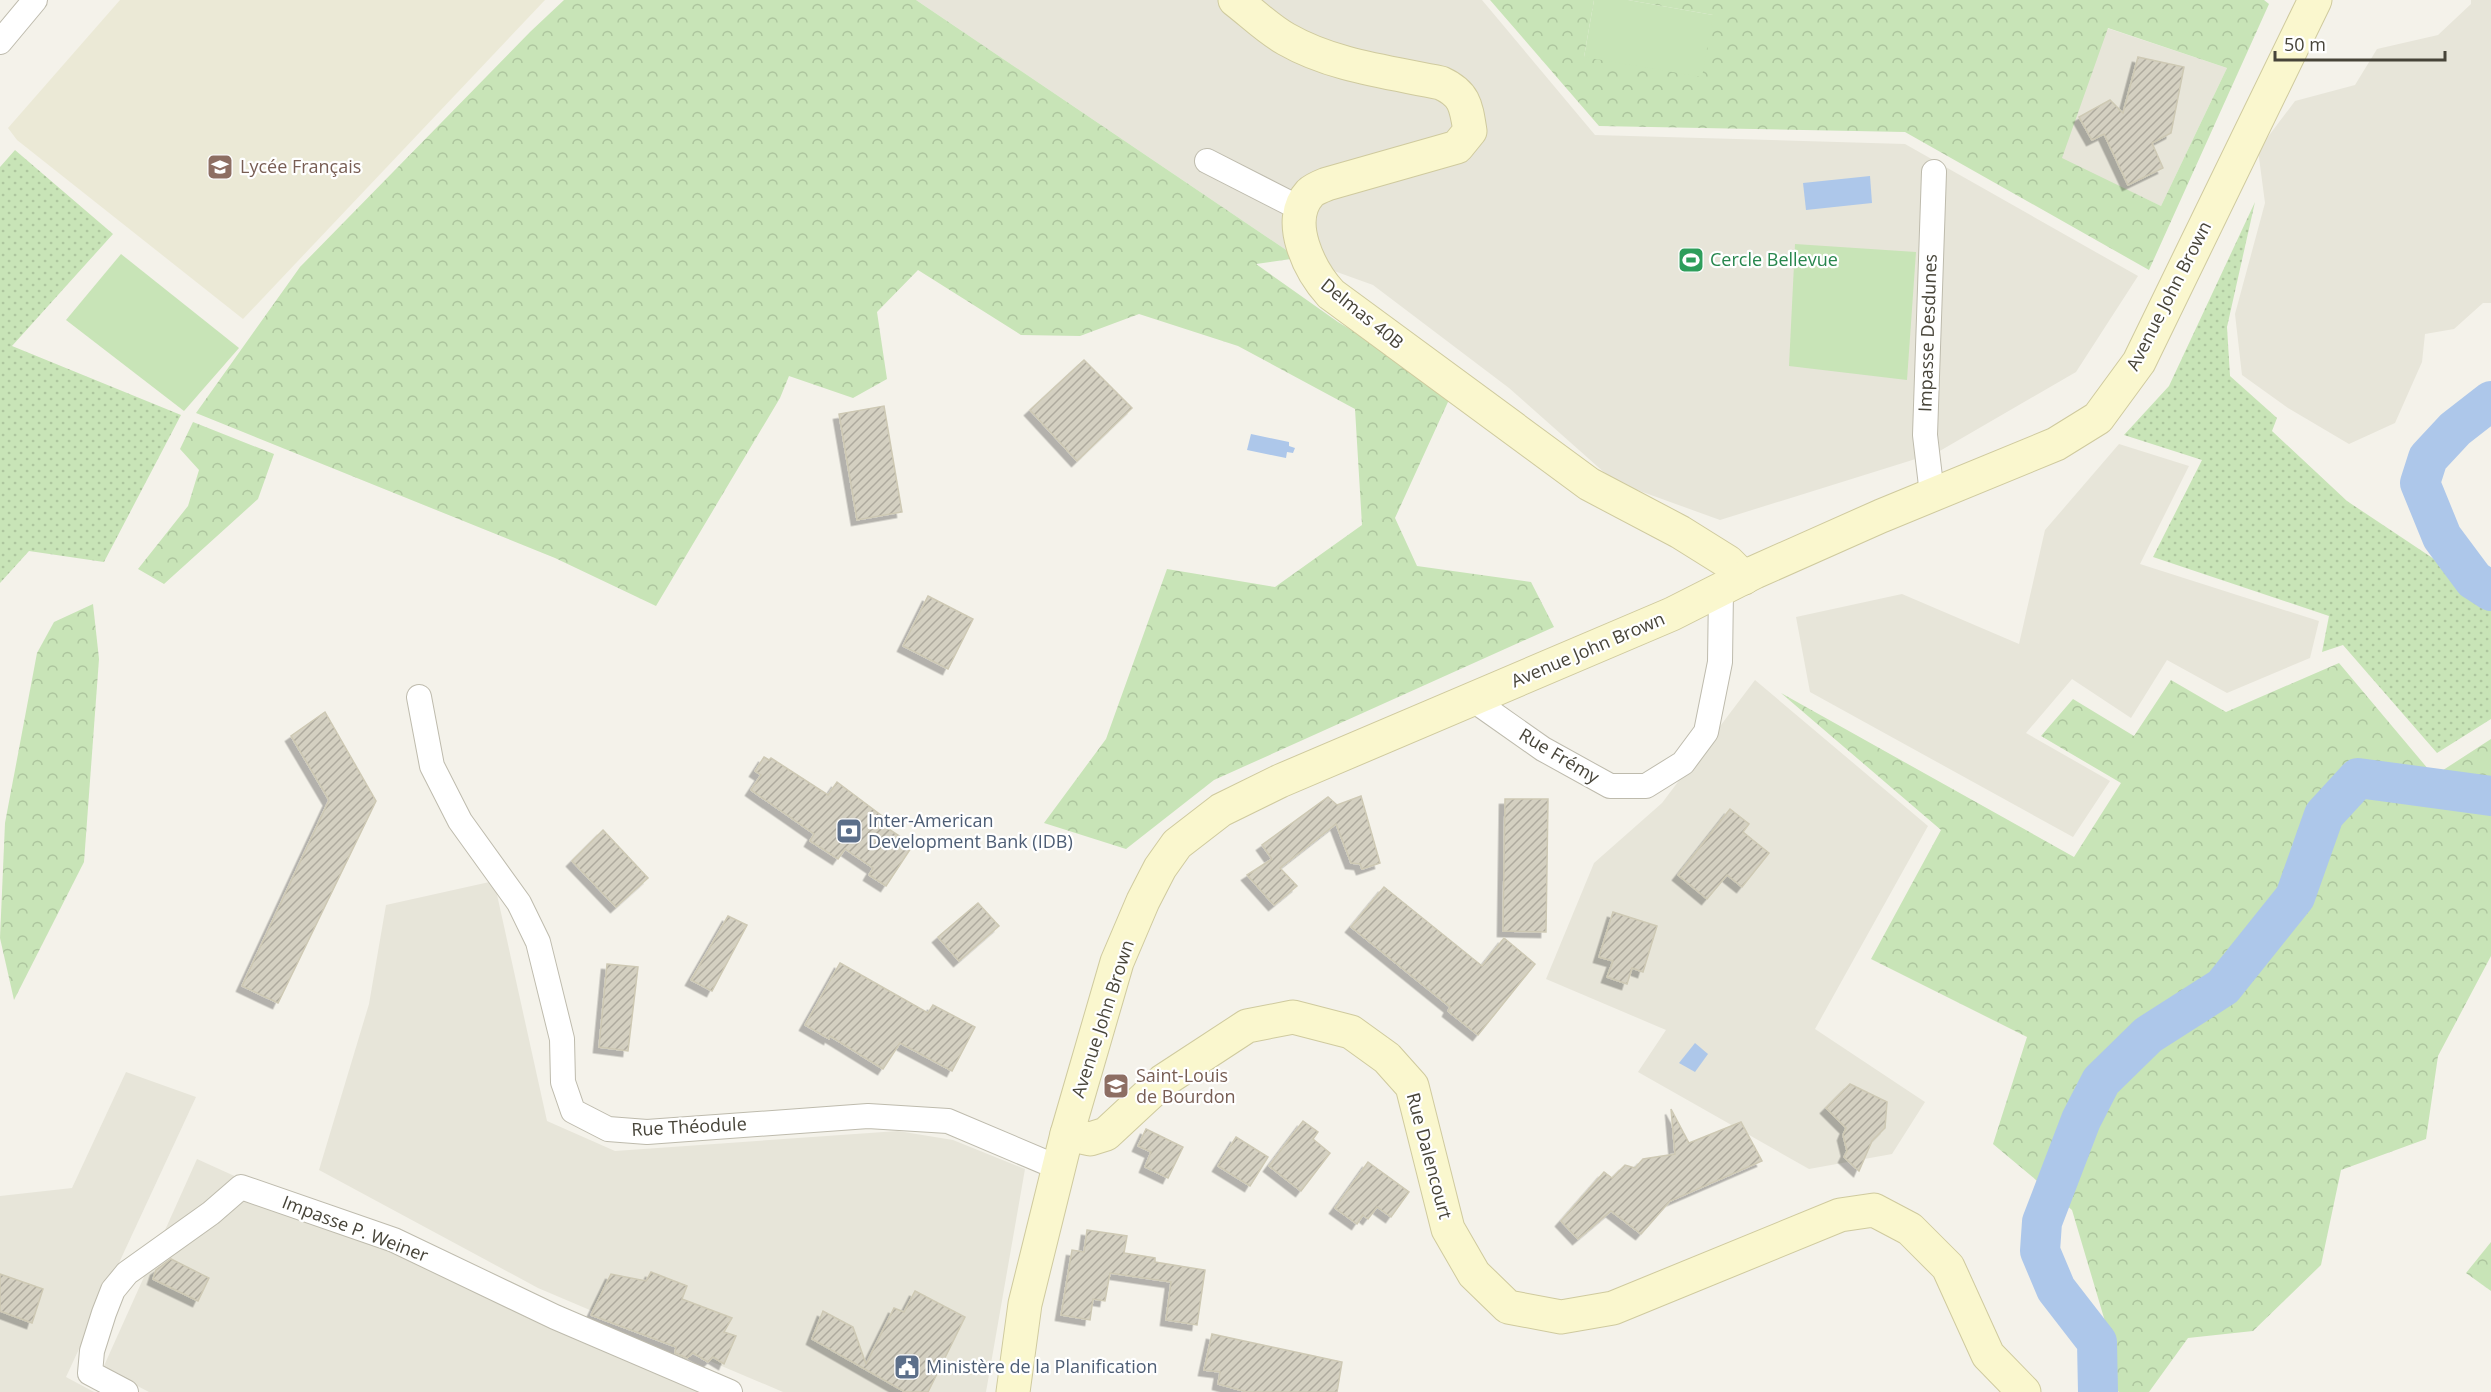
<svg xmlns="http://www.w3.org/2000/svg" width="2491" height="1392" font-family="'Open Sans',sans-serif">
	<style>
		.residential { fill: #e7e5d9 }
		.education { fill: #ebe9d6 }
		.grass { fill: url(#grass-dots) }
		.forest { fill: url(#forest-crowns); fill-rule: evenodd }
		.garden { fill: #c8e4b7 }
		.water { fill: #adc7ea }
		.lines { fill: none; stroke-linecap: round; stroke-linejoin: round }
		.river { stroke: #adc7ea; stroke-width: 40 }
		.building { fill: url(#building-hatch); stroke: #cec9b4; stroke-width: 1.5; filter: url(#shadow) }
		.street-casing { stroke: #bebbad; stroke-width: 26 }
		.secondary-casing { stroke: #cfca9e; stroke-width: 35 }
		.street { stroke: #fff; stroke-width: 24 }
		.secondary { stroke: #faf7ce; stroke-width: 33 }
		.labels { text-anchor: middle; stroke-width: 4.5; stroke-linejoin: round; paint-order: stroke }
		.education-label { font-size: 18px; fill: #785e54; stroke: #fff; text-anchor: start }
		.leisure-label { font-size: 18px; fill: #27864d; stroke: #fff; text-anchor: start }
		.street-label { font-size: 18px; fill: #474439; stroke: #fff }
		.service-label { font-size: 18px; fill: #4e5e75; stroke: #fff; text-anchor: start }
	</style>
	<defs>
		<pattern id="grass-dots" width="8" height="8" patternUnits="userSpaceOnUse" patternTransform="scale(1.5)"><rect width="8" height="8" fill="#c8e4b7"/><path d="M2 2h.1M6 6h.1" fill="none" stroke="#adc59e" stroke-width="1.8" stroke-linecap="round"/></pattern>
		<pattern id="forest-crowns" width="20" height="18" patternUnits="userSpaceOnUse" patternTransform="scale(1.5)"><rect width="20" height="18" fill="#c8e4b7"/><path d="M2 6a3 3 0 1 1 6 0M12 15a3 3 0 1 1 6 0" fill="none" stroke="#adc59e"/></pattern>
		<pattern id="building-hatch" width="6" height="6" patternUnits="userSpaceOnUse" patternTransform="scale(1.5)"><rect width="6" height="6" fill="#d4d0c1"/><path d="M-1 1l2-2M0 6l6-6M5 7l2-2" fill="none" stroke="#aeaa9e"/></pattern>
		<filter id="shadow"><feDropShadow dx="-5.5" dy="5.5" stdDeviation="0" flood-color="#0004"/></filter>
	</defs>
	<rect width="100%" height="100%" fill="#f4f2ea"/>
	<g class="residential">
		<polygon points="916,0 1482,0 1595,135 1905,144 2138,276 2076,372 1938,452 1720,520 1615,482 1509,388 1373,285 1298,258"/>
		<polygon points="2471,0 2491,0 2491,303 2483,303 2454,329 2425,334 2422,362 2395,423 2349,444 2288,408 2242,375 2235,314 2265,203 2258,150 2295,101 2355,85 2377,49 2438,35 2471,4"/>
		<polygon points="2107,28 2227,68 2161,206 2061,159"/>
		<polygon points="2119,444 2189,466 2140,564 2319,621 2310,658 2227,693 2167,660 2131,718 2072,679 2026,733 2110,781 2073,837 1810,692 1796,617 1902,594 2019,644 2045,530"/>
		<polygon points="1755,680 1928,826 1815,1029 1925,1102 1892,1154 1809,1169 1638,1072 1666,1030 1546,979 1594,863 1662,803"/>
		<polygon points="494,881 547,1121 615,1151 898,1131 953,1140 1025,1169 986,1392 783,1392 538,1288 319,1170 369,1004 386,905"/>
		<polygon points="126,1072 196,1097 66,1377 94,1392 0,1392 0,1196 72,1188"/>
		<polygon points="197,1159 709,1392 149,1392 103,1368"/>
	</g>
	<polygon class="education" points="120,0 545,0 243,319 17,140 8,128"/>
	<g class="grass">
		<polygon points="15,150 113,234 12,346 181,415 104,562 29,551 0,583 0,167"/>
		<polygon points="2255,202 2227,327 2230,376 2277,418 2272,431 2347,501 2491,597 2491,719 2437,753 2343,645 2322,652 2329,616 2153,557 2202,460 2124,435 2169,386"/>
	</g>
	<g class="forest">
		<polygon points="564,0 916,0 1298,258 1256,264 1338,322 1453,391 1395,518 1417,566 1531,582 1554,627 1214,780 1126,849 1044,823 1106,739 1167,569 1275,587 1362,525 1355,409 1238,346 1139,314 1080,336 1021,335 918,270 877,312 887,379 853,398 789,376 780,398 656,606 555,558 196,413 300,267 530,32"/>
		<path d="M1490,0H1594L1584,57L1713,15L1628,0H2264L2269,4L2149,270L1905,132L1599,126ZM2108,28L2227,68L2161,206L2062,158Z"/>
		<polygon points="193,422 274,454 258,499 164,584 138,569 188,506 199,470 180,449"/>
		<polygon points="93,604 99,659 84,862 14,1000 0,938 5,823 37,653 54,622"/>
		<polygon points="2339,663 2434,776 2491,739 2491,956 2438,1056 2426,1139 2341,1170 2321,1265 2253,1331 2188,1338 2149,1392 2119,1392 2111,1385 2112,1345 2072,1210 1993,1144 2027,1037 1871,959 1941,830 1781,693 2074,857 2121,783 2041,736 2073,699 2134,736 2171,680 2226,712"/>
		<polygon points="2491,1242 2491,1291 2466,1273"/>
	</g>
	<g class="garden">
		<polygon points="1594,0 1628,0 1713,15 1702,77 1584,57"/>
		<polygon points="1795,244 1916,252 1907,380 1789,366"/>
		<polygon points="121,254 239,348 184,411 66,320"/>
	</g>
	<g class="water">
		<polygon points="1870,176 1872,203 1806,210 1803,183"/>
		<polygon points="1251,434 1289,442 1289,446 1295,448 1293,453 1287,452 1286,458 1247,450"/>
		<polygon points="1695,1043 1708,1054 1695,1072 1679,1063"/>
	</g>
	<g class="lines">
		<g class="river">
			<polyline points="2491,401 2455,429 2428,458 2420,483 2442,537 2474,580 2491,591"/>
			<polyline points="2098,1392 2097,1342 2056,1289 2040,1251 2042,1222 2081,1120 2101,1081 2148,1035 2223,987 2295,897 2324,815 2358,778 2491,796"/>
		</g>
	</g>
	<g class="building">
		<polygon points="2138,57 2184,67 2171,133 2152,143 2163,168 2128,185 2104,134 2092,140 2079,117 2110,100 2123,113"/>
		<polygon points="1084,360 1132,408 1077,461 1030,410"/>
		<polygon points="884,406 902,512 857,520 839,414"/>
		<polygon points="928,596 973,619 948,669 903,646"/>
		<polygon points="325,712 376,801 278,1003 242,986 329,800 291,736"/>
		<polygon points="764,757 769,760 771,758 828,795 837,782 882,816 878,822 913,845 886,886 869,875 873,868 845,849 838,859 810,841 814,834 751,790 761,775 755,771"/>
		<polygon points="1361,796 1380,863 1362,869 1360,864 1351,863 1336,824 1280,868 1297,886 1274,905 1247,875 1272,859 1262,845 1328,797 1337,805"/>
		<polygon points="1505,799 1548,799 1546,932 1503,931"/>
		<polygon points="1730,809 1749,824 1743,832 1769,853 1742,887 1727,875 1707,899 1678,875"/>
		<polygon points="603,830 648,878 616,907 572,861"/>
		<polygon points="1384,887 1482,966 1504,938 1535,964 1478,1035 1448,1011 1450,1007 1351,927"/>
		<polygon points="978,903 999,926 959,961 938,937"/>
		<polygon points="1613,912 1657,926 1643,972 1632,968 1627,984 1607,977 1613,961 1599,957"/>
		<polygon points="728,916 747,925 712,991 691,980"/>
		<polygon points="840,963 928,1013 933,1005 975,1027 952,1071 900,1043 883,1069 830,1036 829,1039 805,1025"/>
		<polygon points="607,964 638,967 628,1051 599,1047"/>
		<polygon points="1850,1084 1887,1102 1885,1128 1872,1141 1859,1171 1844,1157 1847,1151 1843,1135 1846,1128 1826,1108"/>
		<polygon points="1671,1109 1689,1143 1741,1122 1762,1161 1670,1201 1641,1234 1611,1211 1578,1239 1561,1221 1604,1172 1612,1178 1625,1165 1635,1168 1643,1159 1675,1154"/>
		<polygon points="1303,1121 1318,1132 1313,1139 1330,1153 1301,1191 1269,1166"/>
		<polygon points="1146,1129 1183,1147 1168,1178 1145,1167 1151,1152 1138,1146"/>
		<polygon points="1236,1137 1268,1157 1250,1186 1218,1166"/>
		<polygon points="1368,1162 1409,1192 1391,1217 1377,1207 1368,1219 1363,1215 1357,1224 1335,1208"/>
		<polygon points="1087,1230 1127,1236 1124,1253 1155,1258 1155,1262 1205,1270 1197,1325 1166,1320 1171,1282 1110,1273 1105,1301 1093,1299 1090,1320 1061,1315 1072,1250 1084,1252"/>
		<polygon points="171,1259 209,1278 198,1301 153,1279 156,1270"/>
		<polygon points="651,1272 687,1286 682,1299 732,1318 724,1332 736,1336 724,1364 713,1357 708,1362 693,1353 687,1358 675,1353 676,1347 591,1315 611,1274 646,1281"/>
		<polygon points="0,1274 43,1289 32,1323 0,1311"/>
		<polygon points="915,1291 965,1317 928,1392 905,1392 812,1339 823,1311 853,1327 866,1364 894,1308 904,1312"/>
		<polygon points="1212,1334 1342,1362 1337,1392 1247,1392 1218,1384 1220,1372 1204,1370"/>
	</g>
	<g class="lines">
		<g class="street-casing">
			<g id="street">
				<polyline points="0,42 35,0"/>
				<polyline points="1207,161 1301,209"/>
				<polyline points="1932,494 1925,435 1934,172"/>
				<polyline points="419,697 432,766 460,821 519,903 538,942 562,1039 563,1082 573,1111 608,1129 647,1132 868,1116 948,1121 1059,1168"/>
				<polyline points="1472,699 1543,749 1610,786 1646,786 1683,763 1706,732 1720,662 1721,590"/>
				<polyline points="126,1392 90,1373 92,1351 104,1313 113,1290 127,1273 211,1213 241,1187 394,1240 555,1317 730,1392"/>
			</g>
		</g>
		<g class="secondary-casing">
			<g id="secondary">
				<path d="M1235,0C1252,13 1268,29 1286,39C1333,66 1389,72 1441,83C1465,94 1466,106 1470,131L1457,147L1327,184C1322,186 1314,189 1310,193C1284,221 1310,271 1331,294L1589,484L1680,532L1728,562L1744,578"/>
				<polyline points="1067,1134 1090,1139 1106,1134 1163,1081 1247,1026 1293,1017 1351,1032 1387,1058 1412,1086 1448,1229 1474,1274 1508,1307 1561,1317 1613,1308 1840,1215 1874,1210 1910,1229 1948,1267 1988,1355 2024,1392"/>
				<polyline points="1013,1392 1025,1304 1067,1134 1117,962 1143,901 1160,868 1177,844 1221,810 1280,781 1672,614 1755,572 1881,516 2056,444 2098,418 2139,362 2315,0"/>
			</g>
		</g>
		<use href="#street" class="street"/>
		<use href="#secondary" class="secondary"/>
	</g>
	<defs>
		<g id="school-square" transform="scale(1.35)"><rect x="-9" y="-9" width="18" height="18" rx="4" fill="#8d6e63" stroke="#fff"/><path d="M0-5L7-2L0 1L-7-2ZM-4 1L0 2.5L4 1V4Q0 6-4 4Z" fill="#fff"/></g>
		<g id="stadium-square" transform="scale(1.35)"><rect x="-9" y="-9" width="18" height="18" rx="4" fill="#2e9e5b" stroke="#fff"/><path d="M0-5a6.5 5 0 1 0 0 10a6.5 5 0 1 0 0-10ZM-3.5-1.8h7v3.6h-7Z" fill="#fff"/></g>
		<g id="bank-square" transform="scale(1.35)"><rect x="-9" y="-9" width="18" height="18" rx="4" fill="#5c6f8a" stroke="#fff"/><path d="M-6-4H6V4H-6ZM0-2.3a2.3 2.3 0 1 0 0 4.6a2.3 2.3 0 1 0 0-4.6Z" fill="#fff"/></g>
		<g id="civic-square" transform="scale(1.35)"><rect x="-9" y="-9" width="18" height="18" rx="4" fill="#5c6f8a" stroke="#fff"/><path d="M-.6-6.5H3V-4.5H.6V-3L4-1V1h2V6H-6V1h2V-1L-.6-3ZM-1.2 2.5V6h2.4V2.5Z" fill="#fff"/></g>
	</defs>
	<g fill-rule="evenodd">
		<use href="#school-square" x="220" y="167"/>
		<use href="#stadium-square" x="1691" y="260"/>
		<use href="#bank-square" x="849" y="831"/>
		<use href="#school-square" x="1116" y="1086"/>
		<use href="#civic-square" x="907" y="1367"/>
	</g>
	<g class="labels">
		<g class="education-label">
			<text x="240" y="173">Lycée Français</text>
			<text x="1136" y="1082">Saint-Louis<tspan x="1136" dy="21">de Bourdon</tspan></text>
		</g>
		<g class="leisure-label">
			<text x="1710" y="266">Cercle Bellevue</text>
		</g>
		<g class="street-label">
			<text transform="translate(2169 296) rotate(-63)" y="6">Avenue John Brown</text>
			<text transform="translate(1362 314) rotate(39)" y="6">Delmas 40B</text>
			<text transform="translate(1928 333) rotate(-88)" y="6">Impasse Desdunes</text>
			<text transform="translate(1588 650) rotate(-23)" y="6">Avenue John Brown</text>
			<text transform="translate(1559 756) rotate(31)" y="6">Rue Frémy</text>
			<text transform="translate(1103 1019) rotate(-72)" y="6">Avenue John Brown</text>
			<text transform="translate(689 1127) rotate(-3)" y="6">Rue Théodule</text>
			<text transform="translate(1429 1156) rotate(75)" y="6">Rue Dalencourt</text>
			<text transform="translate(355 1229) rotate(21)" y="6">Impasse P. Weiner</text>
		</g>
		<g class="service-label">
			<text x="868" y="827">Inter-American<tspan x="868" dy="21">Development Bank (IDB)</tspan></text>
			<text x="926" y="1373">Ministère de la Planification</text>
		</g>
	</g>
	<path d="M2275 51v9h170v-9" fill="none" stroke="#474439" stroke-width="3"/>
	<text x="2284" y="51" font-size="18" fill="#474439" stroke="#ffffff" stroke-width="4.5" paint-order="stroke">50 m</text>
</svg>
